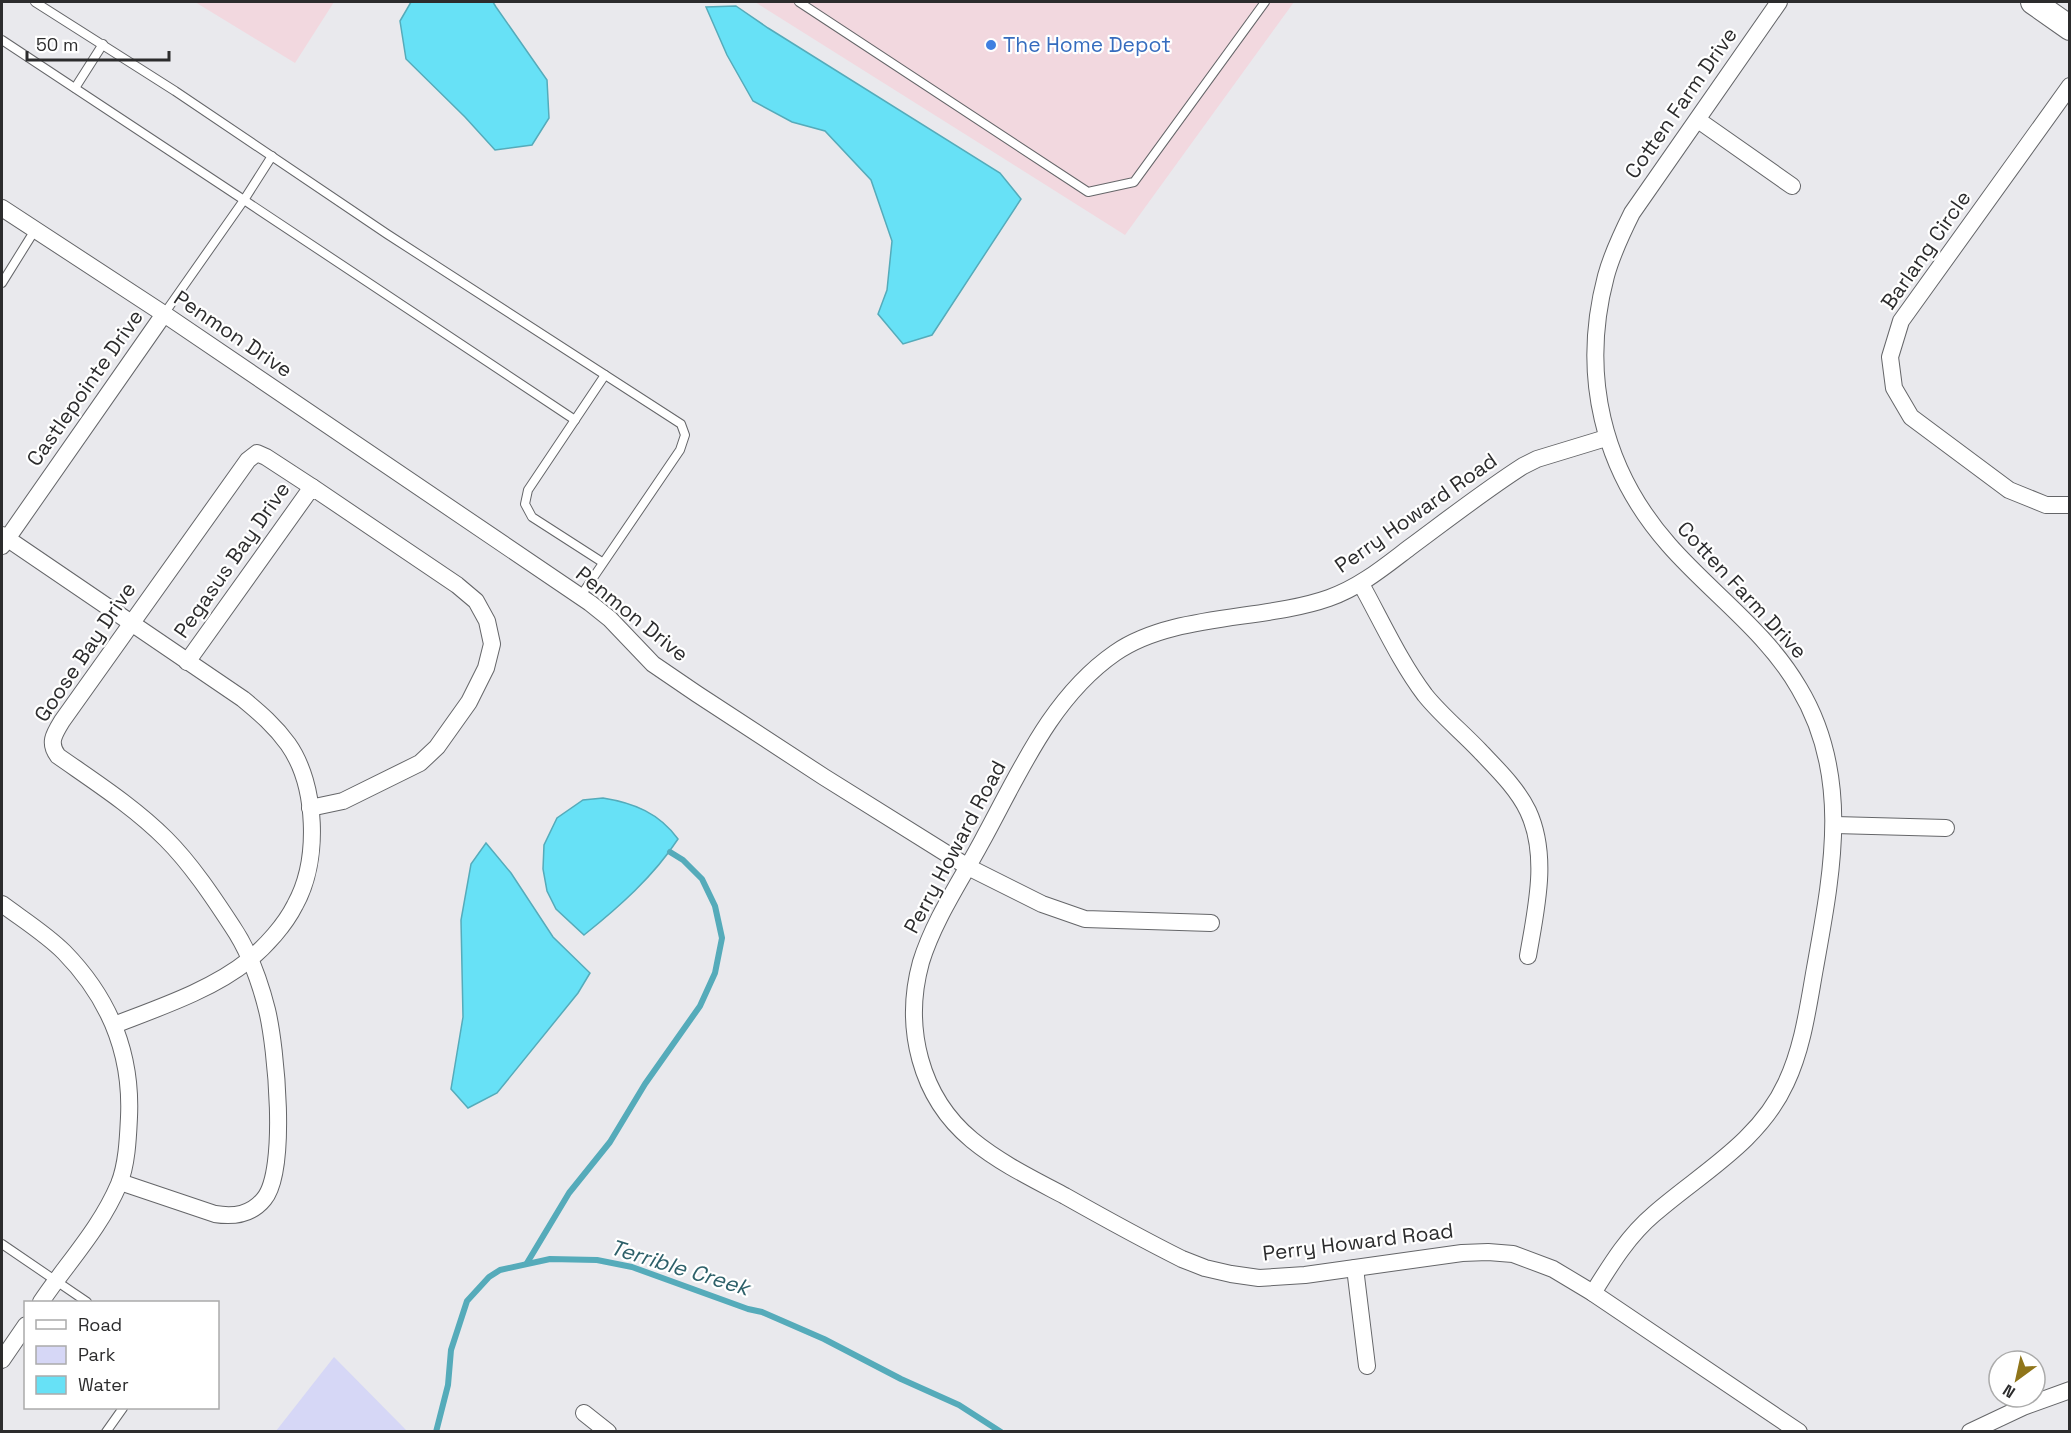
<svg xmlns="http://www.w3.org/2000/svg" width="2071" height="1433" font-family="'Space Grotesk',sans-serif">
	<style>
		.commercial { fill: #f2d8df }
		.green { fill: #d6d7f6 }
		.water { fill: #67e1f6; stroke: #55abba; stroke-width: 1.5 }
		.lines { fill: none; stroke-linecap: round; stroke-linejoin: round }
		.stream { stroke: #55abba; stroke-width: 6 }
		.lane-casing { stroke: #656669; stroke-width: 10 }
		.street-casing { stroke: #656669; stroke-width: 18 }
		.secondary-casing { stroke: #656669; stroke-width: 26 }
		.lane { stroke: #fff; stroke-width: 8 }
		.street { stroke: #fff; stroke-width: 16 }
		.secondary { stroke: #fff; stroke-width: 24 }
		.shop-dot { fill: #3f7fe0; stroke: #fff; stroke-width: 2 }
		.labels { text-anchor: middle; stroke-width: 4.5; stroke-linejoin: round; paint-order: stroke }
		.shop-label { font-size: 21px; fill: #366cbe; stroke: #fff; text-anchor: start }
		.street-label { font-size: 21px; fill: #2c2c2d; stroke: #fff }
		.water-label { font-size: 22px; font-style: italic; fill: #2d6069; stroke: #fff }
	</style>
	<rect width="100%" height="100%" fill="#e9e9ed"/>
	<g class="commercial">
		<polygon points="195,2 334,2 295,63"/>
		<polygon points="755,2 1294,2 1125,235"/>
	</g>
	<polygon class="green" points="334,1357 407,1431 276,1431"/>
	<g class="water">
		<polygon points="411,2 493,2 496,7 547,80 549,118 532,145 495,150 465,117 406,59 400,21"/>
		<polygon points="736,6 768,28 1000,173 1021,199 932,335 903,344 878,314 887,290 892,241 871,180 825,131 792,122 753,101 727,55 706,7"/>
		<path d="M603,798C634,803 659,813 678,839C653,877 619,907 584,935L556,909L547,891L543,869L544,845L557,818L583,800Z"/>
		<polygon points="486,843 511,873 553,937 590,973 578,993 497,1093 468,1108 451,1089 463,1017 461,920 471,864"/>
	</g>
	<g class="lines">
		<g class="stream">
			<polyline points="527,1263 569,1193 610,1142 645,1084 700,1006 715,973 722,938 715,906 702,879 683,860 670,852"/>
			<polyline points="436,1432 448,1385 451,1350 467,1301 489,1277 500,1270 550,1259 597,1260 632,1267 748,1309 762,1312 824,1339 901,1379 959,1405 1001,1432"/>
		</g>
		<g class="lane-casing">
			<g id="lane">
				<polyline points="35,2 175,91 387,234 681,424 685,435 680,450 580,597"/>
				<polyline points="799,2 1088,192 1134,182 1265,2"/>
				<polyline points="2,40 244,200 272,156"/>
				<polyline points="75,88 103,44"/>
				<polyline points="2,283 35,230"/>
				<polyline points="164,314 244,200 575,420"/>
				<polyline points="602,562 532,517 525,504 528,490 605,375"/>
				<polyline points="2,1244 87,1302"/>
				<polyline points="106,1432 123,1408"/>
			</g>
		</g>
		<g class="street-casing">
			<g id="street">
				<polyline points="2070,86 1901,321 1890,357 1894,388 1911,417 2009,490 2046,505 2070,505"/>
				<polyline points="1698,120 1792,186"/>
				<polyline points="2,208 164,314 590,603 610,619 653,664 697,694 824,777 968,867 1042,904 1085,919 1211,923"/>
				<path d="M1606,438L1537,459L1523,466C1484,491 1447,520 1409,548C1384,567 1360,587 1329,598C1264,621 1172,613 1115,653C1050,698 1018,776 981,843C960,882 934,920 921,962C903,1027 920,1097 972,1140C1000,1163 1033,1179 1065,1196C1104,1218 1142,1239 1182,1259L1205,1268L1231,1274L1259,1278L1305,1275L1462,1253L1488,1252L1513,1254L1553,1269L1593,1293L1799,1432"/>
				<path d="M2,535L243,699C260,713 275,726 288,744C317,785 320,860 295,905C285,925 266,946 249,960C212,990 158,1008 114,1025"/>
				<polyline points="2,546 164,314"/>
				<path d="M1361,584C1381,620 1400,662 1425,695C1441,715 1462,732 1480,751C1497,769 1517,788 1528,811C1549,856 1536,909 1528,956"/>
				<polyline points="187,662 312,487 457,585 476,601 487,621 492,644 486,668 469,702 437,747 420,763 343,801 310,808"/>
				<polyline points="1835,825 1946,828"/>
				<path d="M2,904C22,919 46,934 64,952C108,997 132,1052 129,1117C128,1138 127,1164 119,1184C100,1229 67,1263 41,1302"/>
				<path d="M120,1182L215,1214C234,1217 251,1215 264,1199C288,1170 276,1047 267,1010C260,982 249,951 232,926C213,897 191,864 166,839C134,807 95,782 58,756C48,743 54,734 62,721L248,460L257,453L266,457L312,487"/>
				<polyline points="1355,1268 1367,1366"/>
				<path d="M1593,1293C1611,1264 1628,1236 1654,1214C1701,1173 1759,1142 1786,1083C1803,1047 1808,1007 1815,968C1832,873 1852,776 1799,688C1766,631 1711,593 1669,545C1602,469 1580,374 1606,276C1612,254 1622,233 1632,213L1779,2"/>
				<polyline points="2,1360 26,1325"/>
				<polyline points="584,1413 608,1432"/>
				<polyline points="1970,1432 2023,1407 2070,1390"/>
			</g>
		</g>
		<g class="secondary-casing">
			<polyline id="secondary" points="2033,2 2070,28"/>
		</g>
		<use href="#lane" class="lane"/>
		<use href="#street" class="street"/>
		<use href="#secondary" class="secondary"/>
	</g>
	<circle class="shop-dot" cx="991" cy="45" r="6"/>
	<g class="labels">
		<g class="shop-label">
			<text x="1003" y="52">The Home Depot</text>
		</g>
		<g class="street-label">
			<text transform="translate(1681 103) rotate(-55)" y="7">Cotten Farm Drive</text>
			<text transform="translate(1926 250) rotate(-55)" y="7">Barlang Circle</text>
			<text transform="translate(233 334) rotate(34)" y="7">Penmon Drive</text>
			<text transform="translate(85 388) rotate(-55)" y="7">Castlepointe Drive</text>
			<text transform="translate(1416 513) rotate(-35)" y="7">Perry Howard Road</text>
			<text transform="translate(232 560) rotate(-55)" y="7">Pegasus Bay Drive</text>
			<text transform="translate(1742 590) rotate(47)" y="7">Cotten Farm Drive</text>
			<text transform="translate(632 614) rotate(39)" y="7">Penmon Drive</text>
			<text transform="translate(85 652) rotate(-56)" y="7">Goose Bay Drive</text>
			<text transform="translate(955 847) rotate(-62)" y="7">Perry Howard Road</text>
			<text transform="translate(1358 1242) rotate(-7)" y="7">Perry Howard Road</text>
		</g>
		<g class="water-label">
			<text transform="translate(680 1267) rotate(17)" y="8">Terrible Creek</text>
		</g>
	</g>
	<rect width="2071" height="1433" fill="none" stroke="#2c2c2d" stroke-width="6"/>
	<rect x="24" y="1301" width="195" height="108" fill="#ffffff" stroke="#ababab" stroke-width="1.5"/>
	<rect x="36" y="1320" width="30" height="9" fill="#ffffff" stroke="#ababab" stroke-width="1.5"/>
	<text x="78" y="1331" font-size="18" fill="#2c2c2d">Road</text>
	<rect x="36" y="1346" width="30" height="18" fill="#d6d7f6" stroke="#ababab" stroke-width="1.5"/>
	<text x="78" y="1361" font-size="18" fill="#2c2c2d">Park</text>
	<rect x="36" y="1376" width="30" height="18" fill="#67e1f6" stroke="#ababab" stroke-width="1.5"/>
	<text x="78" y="1391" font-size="18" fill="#2c2c2d">Water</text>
	<g transform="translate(2017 1379) rotate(213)"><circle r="28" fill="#ffffff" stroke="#ababab" stroke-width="1.5"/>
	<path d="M0-4.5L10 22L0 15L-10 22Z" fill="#8f751a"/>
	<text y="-9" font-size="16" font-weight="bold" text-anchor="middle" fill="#2c2c2d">N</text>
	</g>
	<path d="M27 51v9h142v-9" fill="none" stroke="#2c2c2d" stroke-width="3"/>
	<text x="36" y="51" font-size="18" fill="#2c2c2d" stroke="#ffffff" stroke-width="4.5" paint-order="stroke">50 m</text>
</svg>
